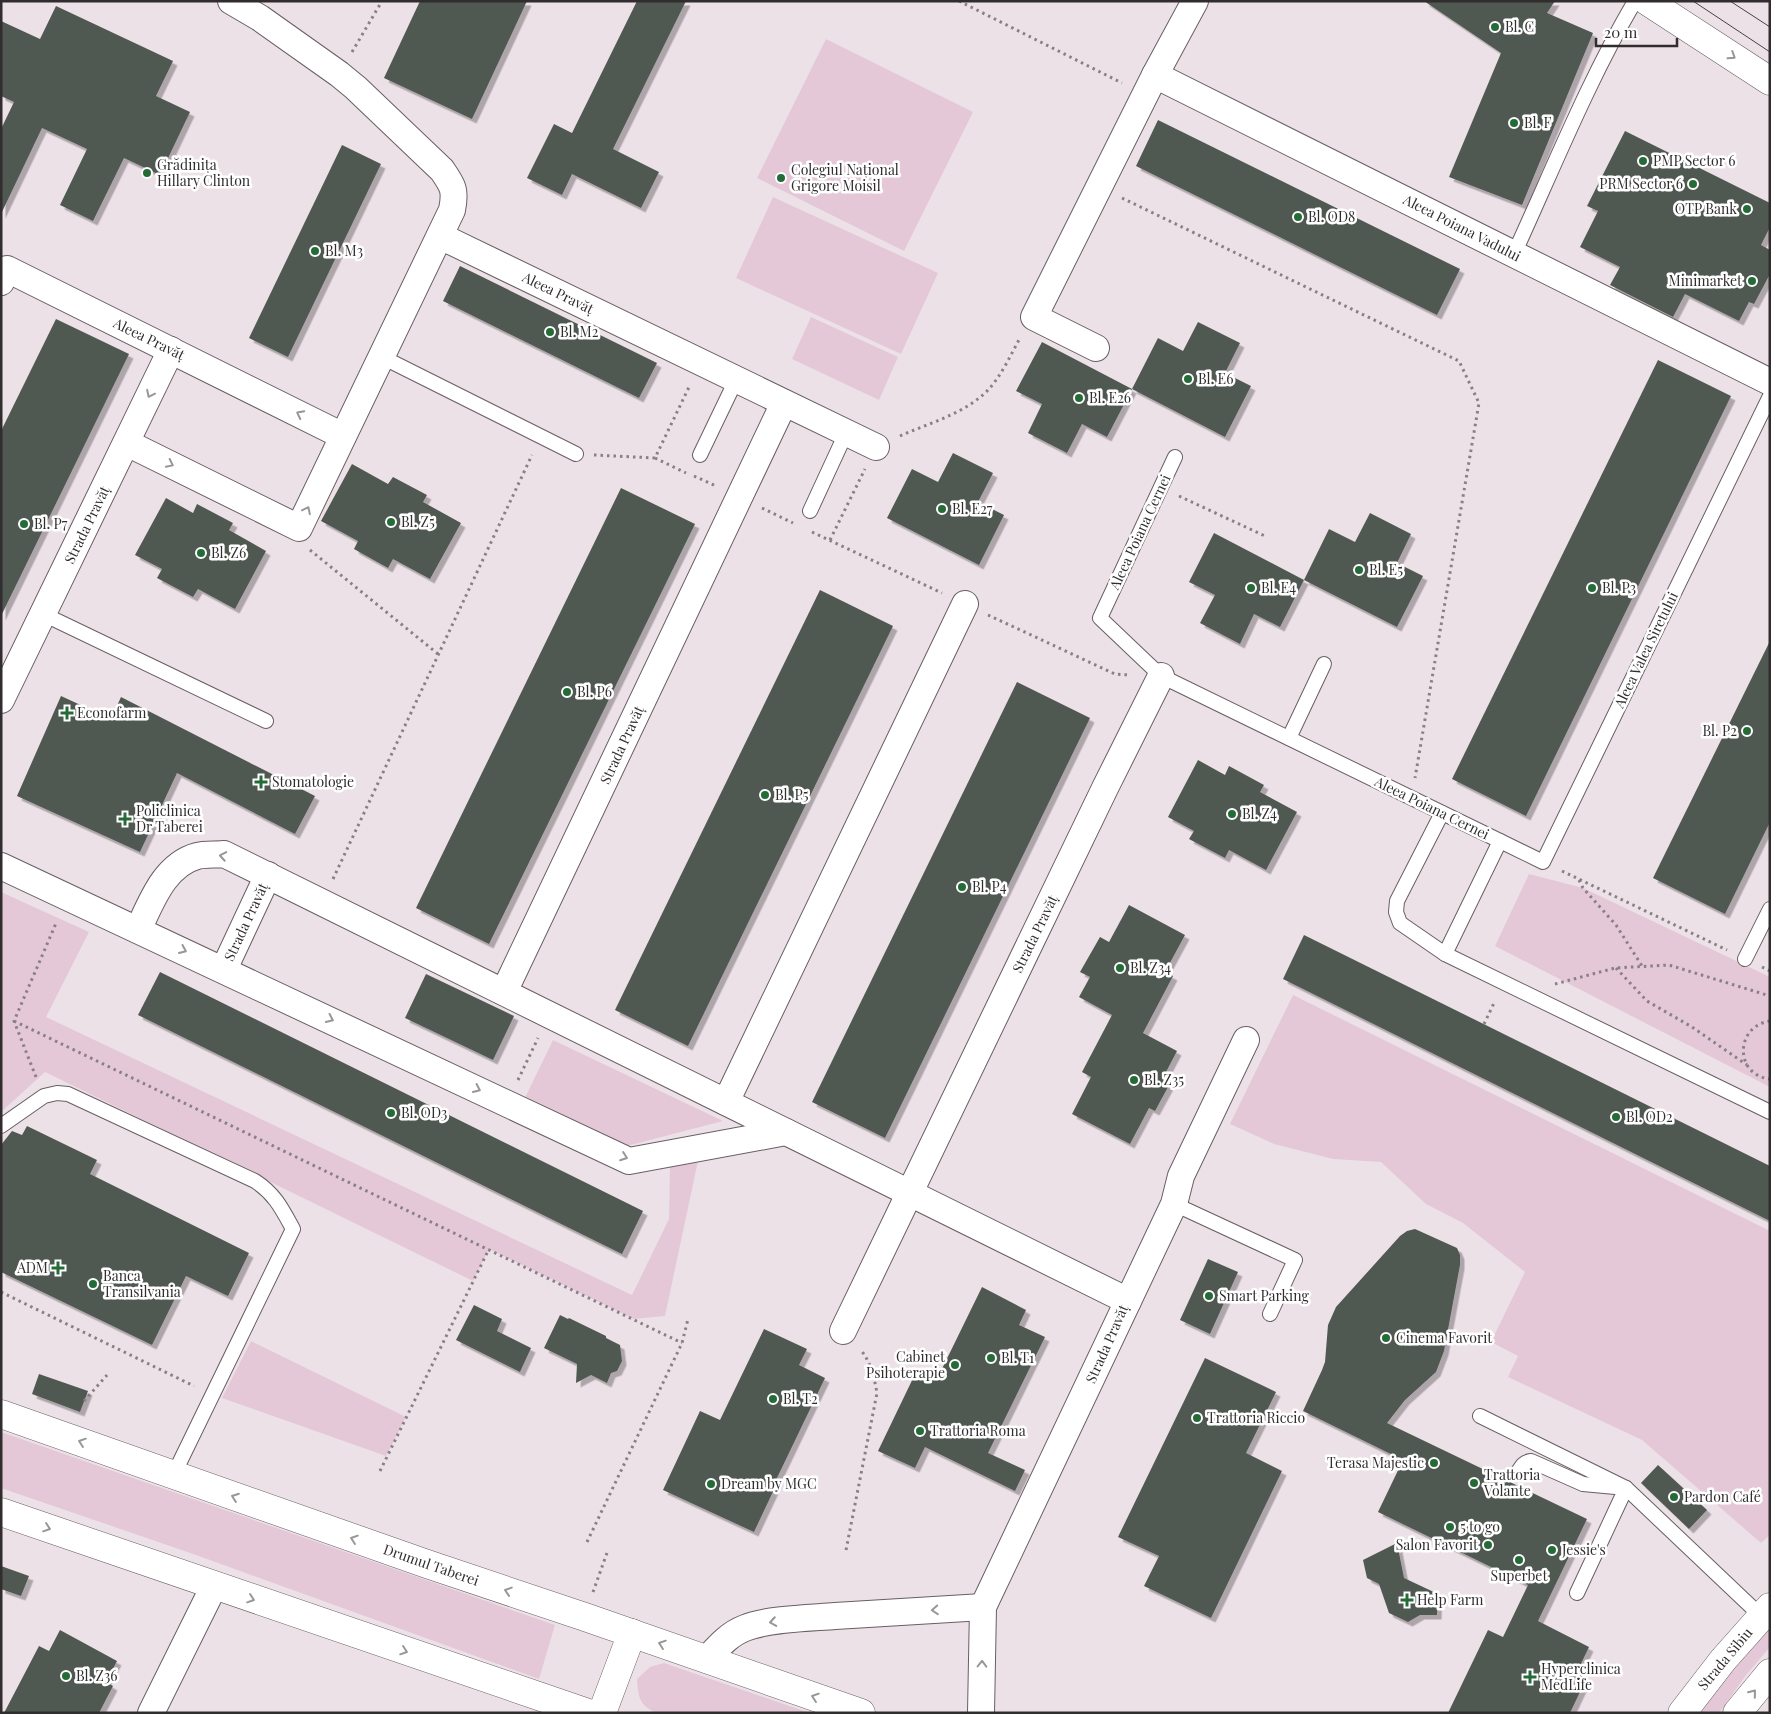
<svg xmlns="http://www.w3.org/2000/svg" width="1771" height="1714" font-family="'Playfair Display',serif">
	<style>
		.green { fill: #e4c8d7 }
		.building { fill: #505851; filter: url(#shadow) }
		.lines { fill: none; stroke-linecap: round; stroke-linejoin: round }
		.service-casing { stroke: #685e64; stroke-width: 16 }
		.minor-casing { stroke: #685e64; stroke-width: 28 }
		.tertiary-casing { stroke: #685e64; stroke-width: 29 }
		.secondary-casing { stroke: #685e64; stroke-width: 29 }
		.path { stroke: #888085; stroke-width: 3; stroke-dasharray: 2.5 4; stroke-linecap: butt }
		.service { stroke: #fff; stroke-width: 14 }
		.minor { stroke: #fff; stroke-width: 26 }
		.tertiary { stroke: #fff; stroke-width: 28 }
		.secondary { stroke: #fff; stroke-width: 28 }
		.tram { stroke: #454042; stroke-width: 1 }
		.oneway { stroke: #989697 }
		.poi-dot { fill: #246b38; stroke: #fff; stroke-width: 2 }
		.labels { text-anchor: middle; stroke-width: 5; stroke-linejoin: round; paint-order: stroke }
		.poi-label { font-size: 14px; fill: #312d2f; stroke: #fff; text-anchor: start }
		.street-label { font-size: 14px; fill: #312d2f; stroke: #fff }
	</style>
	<defs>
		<filter id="shadow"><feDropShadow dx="4.5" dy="4.5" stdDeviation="0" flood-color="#0004"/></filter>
	</defs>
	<rect width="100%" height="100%" fill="#ede1e8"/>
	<g class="green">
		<polygon points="826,39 973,112 904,251 757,178"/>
		<polygon points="773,197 938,273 901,354 736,278"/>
		<polygon points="811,317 898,357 879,400 792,359"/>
		<polygon points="1529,874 1583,888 1770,977 1770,1087 1495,946"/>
		<polygon points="1,892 89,932 46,1017 632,1295 669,1219 670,1165 698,1161 665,1316 634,1319 489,1249 473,1281 45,1072 1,1112"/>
		<polygon points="1293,995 1770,1231 1770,1535 1761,1543 1642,1440 1508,1377 1518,1356 1491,1342 1525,1272 1463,1223 1426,1204 1381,1162 1333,1159 1274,1144 1230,1124"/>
		<polygon points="553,1040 723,1121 619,1148 523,1102"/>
		<polygon points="251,1341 406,1417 386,1456 222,1398"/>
		<polygon points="1,1432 555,1625 539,1679 196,1555 1,1488"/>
		<polygon points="1770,1622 1770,1647 1746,1675 1719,1713 1700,1713 1734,1665"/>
		<path d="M664,1663L810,1713H657C639,1706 638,1696 637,1679L650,1667Z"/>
	</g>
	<g class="building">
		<polygon points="420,1 527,1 472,119 384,78"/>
		<polygon points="637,1 686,1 613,149 659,172 641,208 572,174 562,195 527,178 554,124 572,133"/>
		<polygon points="1424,1 1555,1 1547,13 1593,33 1522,205 1449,177 1501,53"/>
		<polygon points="56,6 173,61 156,96 190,112 160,175 124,158 93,221 60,205 87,149 42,128 1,214 1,129 14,102 1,96 1,21 40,39"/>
		<polygon points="1158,120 1460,269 1437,315 1136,166"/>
		<polygon points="1625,131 1770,203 1770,227 1761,245 1770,250 1770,274 1754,304 1749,302 1739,321 1685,294 1673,317 1610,285 1620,267 1580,247 1598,211 1587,206"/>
		<polygon points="342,145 381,164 288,357 249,338"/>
		<polygon points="460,266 657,363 639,398 443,301"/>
		<polygon points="56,319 129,354 1,616 1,431"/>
		<polygon points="1198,322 1240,343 1225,373 1251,386 1225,437 1132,389 1158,338 1183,351"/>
		<polygon points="1042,342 1132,389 1107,437 1082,424 1067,453 1028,433 1042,404 1016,391"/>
		<polygon points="1658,360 1731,396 1526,816 1452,779"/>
		<polygon points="953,453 993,473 978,502 1004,515 979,565 887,518 912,469 938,482"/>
		<polygon points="352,464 388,484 393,477 427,495 423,502 461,523 430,579 393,559 388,568 354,549 358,541 321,521"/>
		<polygon points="621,488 695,524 489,944 416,908"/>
		<polygon points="166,498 193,513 197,504 233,523 229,530 266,551 235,609 198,589 193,597 157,578 162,569 135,555"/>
		<polygon points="1370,513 1411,534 1397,563 1423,576 1397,627 1304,580 1329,529 1355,542"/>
		<polygon points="1214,533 1304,580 1280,627 1254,614 1240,644 1200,623 1215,595 1189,582"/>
		<polygon points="820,590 893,626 688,1046 615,1010"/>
		<polygon points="1770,641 1770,822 1725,914 1653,878"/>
		<polygon points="1017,682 1090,718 885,1138 812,1102"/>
		<polygon points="61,696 111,719 121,697 315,796 295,834 177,773 140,852 17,796"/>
		<polygon points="1198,760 1225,775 1229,766 1264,785 1260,792 1297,812 1266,870 1229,850 1225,858 1189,839 1194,831 1168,817"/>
		<polygon points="1129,905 1185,935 1165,972 1173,976 1143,1033 1177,1051 1166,1072 1174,1076 1155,1111 1149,1108 1130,1144 1072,1114 1091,1077 1082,1072 1112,1015 1079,997 1090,977 1080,972 1100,937 1109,942"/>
		<polygon points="1304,935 1770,1166 1770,1221 1283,979"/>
		<polygon points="160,972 643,1211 622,1254 138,1015"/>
		<polygon points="426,974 514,1016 493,1060 405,1018"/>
		<polygon points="27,1126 97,1160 90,1174 249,1253 228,1296 186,1276 152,1345 1,1272 1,1145 12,1131 22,1135"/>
		<polygon points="1415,1229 1457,1248 1460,1255 1460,1265 1444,1351 1436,1372 1405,1400 1387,1423 1587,1519 1538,1621 1589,1647 1577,1672 1587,1677 1570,1713 1448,1713 1488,1630 1503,1637 1528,1585 1378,1512 1403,1460 1303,1411 1322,1370 1325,1362 1328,1325 1336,1307 1400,1236 1407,1231"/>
		<polygon points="1208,1259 1238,1272 1210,1334 1180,1320"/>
		<polygon points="982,1287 1026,1310 1019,1325 1045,1337 988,1453 1025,1470 1015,1491 925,1447 915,1468 878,1451 917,1370 937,1379"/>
		<polygon points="474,1305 502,1319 497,1331 531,1348 520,1372 456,1340"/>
		<polygon points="560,1315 568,1319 569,1318 606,1336 606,1338 620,1345 622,1361 617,1371 611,1373 607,1383 591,1375 576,1383 577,1364 544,1348"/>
		<polygon points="764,1329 807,1349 799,1365 825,1378 776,1480 778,1481 754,1532 663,1490 700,1411 720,1420"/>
		<polygon points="1205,1358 1276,1392 1246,1453 1282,1471 1211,1618 1144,1586 1159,1556 1118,1537"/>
		<polygon points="39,1374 88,1391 80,1412 32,1394"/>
		<polygon points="1658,1465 1707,1510 1689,1529 1641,1483"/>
		<polygon points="1397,1543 1404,1578 1438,1594 1437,1615 1420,1615 1408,1622 1389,1613 1379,1584 1367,1578 1363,1560"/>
		<polygon points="1,1566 29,1576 21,1596 1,1589"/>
		<polygon points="60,1630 117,1661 106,1682 113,1686 99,1713 4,1713 39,1646 49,1651"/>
	</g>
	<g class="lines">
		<g class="service-casing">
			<g id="service">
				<path d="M1514,254C1553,169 1588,81 1635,1"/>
				<polyline points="382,357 576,454"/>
				<polyline points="700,455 736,380"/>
				<polyline points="1175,457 1100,618 1161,676 1500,841 1445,954 1770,1112"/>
				<polyline points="810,511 846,433"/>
				<polyline points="43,614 266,721"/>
				<polyline points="1289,738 1324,664"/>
				<polyline points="1442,813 1397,901 1396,912 1400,923 1445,954"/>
				<polyline points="1500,841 1543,862 1770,396"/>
				<polyline points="1745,959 1770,909"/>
				<path d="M1,1126L44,1096L57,1093L68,1094L255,1181C275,1194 282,1209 293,1229L174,1474"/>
				<polyline points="1174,1204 1295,1260 1270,1314"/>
				<polyline points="1480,1416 1626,1488 1761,1616"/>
				<path d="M1518,1472C1522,1465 1524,1462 1531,1461L1583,1484L1626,1488L1577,1593"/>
			</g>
		</g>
		<g class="minor-casing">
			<g id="minor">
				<polyline points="1195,1 1155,75 1770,382"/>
				<polyline points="440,236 876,447"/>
				<polyline points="1,282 7,269 343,436"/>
				<polyline points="1096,348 1034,317 1155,75"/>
				<path d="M127,443L299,528L452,210C456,190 453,186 442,170L356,88L339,74L260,18L231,1"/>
				<polyline points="1,700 171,350"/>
				<polyline points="1,866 629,1161 786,1132"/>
				<path d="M138,930C151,903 164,865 197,856C205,854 216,855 224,854L1128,1301"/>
				<polyline points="224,969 268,875"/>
				<polyline points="504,992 784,403"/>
				<polyline points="726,1102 965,604"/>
				<polyline points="843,1331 1105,788 1161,676"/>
				<path d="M707,1659C718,1647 729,1634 745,1628C766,1619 811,1618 835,1616C885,1613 934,1610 983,1607"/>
				<polyline points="151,1713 214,1586"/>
				<polyline points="981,1713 983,1607 1174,1204 1181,1176 1246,1040"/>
			</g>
		</g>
		<g class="tertiary-casing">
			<g id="tertiary">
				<polyline points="1682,1713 1723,1660 1770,1607"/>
				<polyline points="1737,1713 1770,1673"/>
			</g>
		</g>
		<g class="secondary-casing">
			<g id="secondary">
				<polyline points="1647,1 1770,81"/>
				<polyline points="1,1414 427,1564 585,1617 861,1713"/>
				<polyline points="1,1512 588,1713"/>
				<polyline points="602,1713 632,1633"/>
			</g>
		</g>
		<g class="path">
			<polyline points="959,1 1122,83"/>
			<polyline points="352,52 382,1"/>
			<polyline points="1122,198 1459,361 1479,403 1415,778"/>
			<path d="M900,436C929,423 961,415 985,393C1000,379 1010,356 1020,338"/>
			<polyline points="594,455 655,458 690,385"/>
			<polyline points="655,458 686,473"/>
			<polyline points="694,476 716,486"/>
			<polyline points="1179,496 1267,537"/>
			<polyline points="762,508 793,523"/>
			<polyline points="812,532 942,593"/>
			<polyline points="830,540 865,469"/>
			<polyline points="310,550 438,654"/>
			<polyline points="988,615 1115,674 1129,675"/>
			<polyline points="1562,871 1727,950"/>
			<polyline points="333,879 532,455"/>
			<polyline points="1579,880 1583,888 1616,925 1642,966"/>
			<polyline points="1762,967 1770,971"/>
			<polyline points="1616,968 1647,1001 1692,1027 1747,1065"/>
			<polyline points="1555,984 1615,968 1669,965 1770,996"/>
			<polyline points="14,1021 682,1343"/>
			<path d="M1770,1021C1735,1026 1734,1075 1770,1079"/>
			<polyline points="1484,1024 1495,1001"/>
			<polyline points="36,1077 14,1021 57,921"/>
			<polyline points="518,1080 538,1038"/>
			<polyline points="1,1292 194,1386"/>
			<polyline points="84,1401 107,1375"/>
			<polyline points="380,1471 489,1249"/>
			<polyline points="587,1542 682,1343 688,1319"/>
			<path d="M846,1550L877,1393C874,1377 871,1362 860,1349"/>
			<polyline points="593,1592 608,1550"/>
		</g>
		<use href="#service" class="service"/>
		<use href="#minor" class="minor"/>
		<use href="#tertiary" class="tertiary"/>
		<use href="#secondary" class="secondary"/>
		<g class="tram">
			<polyline points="1693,1 1770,52"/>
			<polyline points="1730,1 1770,27"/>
		</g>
	</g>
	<defs><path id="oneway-chevron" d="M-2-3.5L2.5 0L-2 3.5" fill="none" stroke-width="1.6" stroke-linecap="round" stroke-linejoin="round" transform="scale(1.25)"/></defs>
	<g class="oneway">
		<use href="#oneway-chevron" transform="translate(1732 56) rotate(33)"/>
		<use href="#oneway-chevron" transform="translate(150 394) rotate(116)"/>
		<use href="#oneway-chevron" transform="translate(300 414) rotate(-153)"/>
		<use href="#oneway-chevron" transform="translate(170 464) rotate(26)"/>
		<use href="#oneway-chevron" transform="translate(307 510) rotate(-64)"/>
		<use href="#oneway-chevron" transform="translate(223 856) rotate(-170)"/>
		<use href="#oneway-chevron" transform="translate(183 950) rotate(24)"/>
		<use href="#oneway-chevron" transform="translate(330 1019) rotate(25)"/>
		<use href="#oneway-chevron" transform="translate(477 1089) rotate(25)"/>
		<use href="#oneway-chevron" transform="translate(624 1157) rotate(20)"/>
		<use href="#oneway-chevron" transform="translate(82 1442) rotate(-161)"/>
		<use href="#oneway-chevron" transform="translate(235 1497) rotate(-160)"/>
		<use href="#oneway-chevron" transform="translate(47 1528) rotate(19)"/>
		<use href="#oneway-chevron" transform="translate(354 1539) rotate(-161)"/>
		<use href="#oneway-chevron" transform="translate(508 1591) rotate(-162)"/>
		<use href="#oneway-chevron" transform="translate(251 1599) rotate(19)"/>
		<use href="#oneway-chevron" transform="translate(935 1610) rotate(176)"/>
		<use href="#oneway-chevron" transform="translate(773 1622) rotate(171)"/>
		<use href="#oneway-chevron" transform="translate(662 1644) rotate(-161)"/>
		<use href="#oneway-chevron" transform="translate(404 1651) rotate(19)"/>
		<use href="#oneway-chevron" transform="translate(982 1664) rotate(-89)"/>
		<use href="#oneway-chevron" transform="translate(1753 1693) rotate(-51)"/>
		<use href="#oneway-chevron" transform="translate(815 1697) rotate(-161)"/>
	</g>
	<g class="poi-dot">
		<circle cx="1495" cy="27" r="5"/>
		<circle cx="1514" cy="123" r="5"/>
		<circle cx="1643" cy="161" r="5"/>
		<circle cx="147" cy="173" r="5"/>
		<circle cx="781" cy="178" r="5"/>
		<circle cx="1693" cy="184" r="5"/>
		<circle cx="1747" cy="209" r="5"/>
		<circle cx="1298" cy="217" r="5"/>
		<circle cx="315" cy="251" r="5"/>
		<circle cx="1752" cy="281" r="5"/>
		<circle cx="550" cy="332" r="5"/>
		<circle cx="1188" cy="379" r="5"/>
		<circle cx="1079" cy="398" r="5"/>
		<circle cx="942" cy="509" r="5"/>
		<circle cx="391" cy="522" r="5"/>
		<circle cx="24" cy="524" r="5"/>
		<circle cx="201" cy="553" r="5"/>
		<circle cx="1359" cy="570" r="5"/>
		<circle cx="1251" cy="588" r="5"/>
		<circle cx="1592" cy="588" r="5"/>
		<circle cx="567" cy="692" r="5"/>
		<path d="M64.5 705.5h5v5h5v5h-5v5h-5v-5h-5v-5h5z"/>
		<circle cx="1747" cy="731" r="5"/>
		<path d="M258.5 774.5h5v5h5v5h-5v5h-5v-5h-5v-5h5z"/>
		<circle cx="765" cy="795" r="5"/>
		<circle cx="1232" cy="814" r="5"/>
		<path d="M122.5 811.5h5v5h5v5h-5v5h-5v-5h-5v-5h5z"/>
		<circle cx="962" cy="887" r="5"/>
		<circle cx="1120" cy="968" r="5"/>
		<circle cx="1134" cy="1080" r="5"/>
		<circle cx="391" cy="1113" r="5"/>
		<circle cx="1616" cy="1117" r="5"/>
		<path d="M55.5 1260.5h5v5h5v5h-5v5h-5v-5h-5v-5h5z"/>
		<circle cx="93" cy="1284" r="5"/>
		<circle cx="1209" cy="1296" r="5"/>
		<circle cx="1386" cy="1338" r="5"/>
		<circle cx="991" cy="1358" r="5"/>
		<circle cx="955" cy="1365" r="5"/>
		<circle cx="773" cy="1399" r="5"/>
		<circle cx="1197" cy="1418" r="5"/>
		<circle cx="920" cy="1431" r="5"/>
		<circle cx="1434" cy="1463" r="5"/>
		<circle cx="1474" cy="1483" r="5"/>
		<circle cx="711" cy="1484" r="5"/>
		<circle cx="1674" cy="1497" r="5"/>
		<circle cx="1450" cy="1527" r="5"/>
		<circle cx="1488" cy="1545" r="5"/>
		<circle cx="1552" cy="1550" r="5"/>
		<circle cx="1519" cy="1560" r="5"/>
		<path d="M1404.5 1592.5h5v5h5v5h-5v5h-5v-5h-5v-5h5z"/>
		<circle cx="66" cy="1676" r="5"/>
		<path d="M1527.5 1669.5h5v5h5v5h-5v5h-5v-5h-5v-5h5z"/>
	</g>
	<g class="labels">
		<g class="poi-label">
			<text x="1505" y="32">Bl. C</text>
			<text x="1524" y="128">Bl. F</text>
			<text x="1653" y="166">PMP Sector 6</text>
			<text x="157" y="170">Grădinița<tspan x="157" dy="16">Hillary Clinton</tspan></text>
			<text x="791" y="175">Colegiul Național<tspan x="791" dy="16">Grigore Moisil</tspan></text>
			<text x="1683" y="189" text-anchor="end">PRM Sector 6</text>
			<text x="1737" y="214" text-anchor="end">OTP Bank</text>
			<text x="1308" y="222">Bl. OD8</text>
			<text x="325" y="256">Bl. M3</text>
			<text x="1742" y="286" text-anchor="end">Minimarket</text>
			<text x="560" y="337">Bl. M2</text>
			<text x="1198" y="384">Bl. E6</text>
			<text x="1089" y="403">Bl. E26</text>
			<text x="952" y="514">Bl. E27</text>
			<text x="401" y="527">Bl. Z5</text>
			<text x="34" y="529">Bl. P7</text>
			<text x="211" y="558">Bl. Z6</text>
			<text x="1369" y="575">Bl. E5</text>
			<text x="1261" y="593">Bl. E4</text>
			<text x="1602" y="593">Bl. P3</text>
			<text x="577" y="697">Bl. P6</text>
			<text x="77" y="718">Econofarm</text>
			<text x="1737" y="736" text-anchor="end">Bl. P2</text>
			<text x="272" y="787">Stomatologie</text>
			<text x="775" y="800">Bl. P5</text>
			<text x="136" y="816">Policlinica<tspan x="136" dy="16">Dr Taberei</tspan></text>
			<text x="1242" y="819">Bl. Z4</text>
			<text x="972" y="892">Bl. P4</text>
			<text x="1130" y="973">Bl. Z34</text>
			<text x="1144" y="1085">Bl. Z35</text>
			<text x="401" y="1118">Bl. OD3</text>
			<text x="1626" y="1122">Bl. OD2</text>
			<text x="48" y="1273" text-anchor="end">ADM</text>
			<text x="103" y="1281">Banca<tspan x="103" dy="16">Transilvania</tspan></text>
			<text x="1219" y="1301">Smart Parking</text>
			<text x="1396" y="1343">Cinema Favorit</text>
			<text x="945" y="1362" text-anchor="end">Cabinet<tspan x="945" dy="16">Psihoterapie</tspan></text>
			<text x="1001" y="1363">Bl. T1</text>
			<text x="783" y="1404">Bl. T2</text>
			<text x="1207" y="1423">Trattoria Riccio</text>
			<text x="930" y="1436">Trattoria Roma</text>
			<text x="1424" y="1468" text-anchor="end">Terasa Majestic</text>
			<text x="1484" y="1480">Trattoria<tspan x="1484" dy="16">Volante</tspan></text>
			<text x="721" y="1489">Dream by MGC</text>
			<text x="1684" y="1502">Pardon Café</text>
			<text x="1460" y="1532">5 to go</text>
			<text x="1478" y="1550" text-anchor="end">Salon Favorit</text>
			<text x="1562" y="1555">Jessie's</text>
			<text x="1519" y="1581" text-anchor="middle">Superbet</text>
			<text x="1417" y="1605">Help Farm</text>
			<text x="1541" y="1674">Hyperclinica<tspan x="1541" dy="16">MedLife</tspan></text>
			<text x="76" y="1681">Bl. Z36</text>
		</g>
		<g class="street-label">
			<text transform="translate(1462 228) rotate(27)" y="5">Aleea Poiana Vadului</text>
			<text transform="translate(558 293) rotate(26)" y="5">Aleea Pravăț</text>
			<text transform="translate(149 339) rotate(26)" y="5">Aleea Pravăț</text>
			<text transform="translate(87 525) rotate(-64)" y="5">Strada Pravăț</text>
			<text transform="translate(1140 532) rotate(-65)" y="5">Aleea Poiana Cernei</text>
			<text transform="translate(1646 650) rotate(-64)" y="5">Aleea Valea Siretului</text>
			<text transform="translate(622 745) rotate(-65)" y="5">Strada Pravăț</text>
			<text transform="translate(1432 808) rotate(26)" y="5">Aleea Poiana Cernei</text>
			<text transform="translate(246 922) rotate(-65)" y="5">Strada Pravăț</text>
			<text transform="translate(1035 934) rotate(-64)" y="5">Strada Pravăț</text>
			<text transform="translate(1107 1344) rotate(-66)" y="5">Strada Pravăț</text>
			<text transform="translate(431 1565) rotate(19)" y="5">Drumul Taberei</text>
			<text transform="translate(1725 1659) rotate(-50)" y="5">Strada Sibiu</text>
		</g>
	</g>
	<rect width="1771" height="1714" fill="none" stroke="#312d2f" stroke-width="5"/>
	<path d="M1596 38v8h81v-8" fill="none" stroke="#312d2f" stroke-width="2.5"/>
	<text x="1604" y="38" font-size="15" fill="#312d2f" stroke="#ffffff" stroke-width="4" paint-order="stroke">20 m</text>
</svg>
